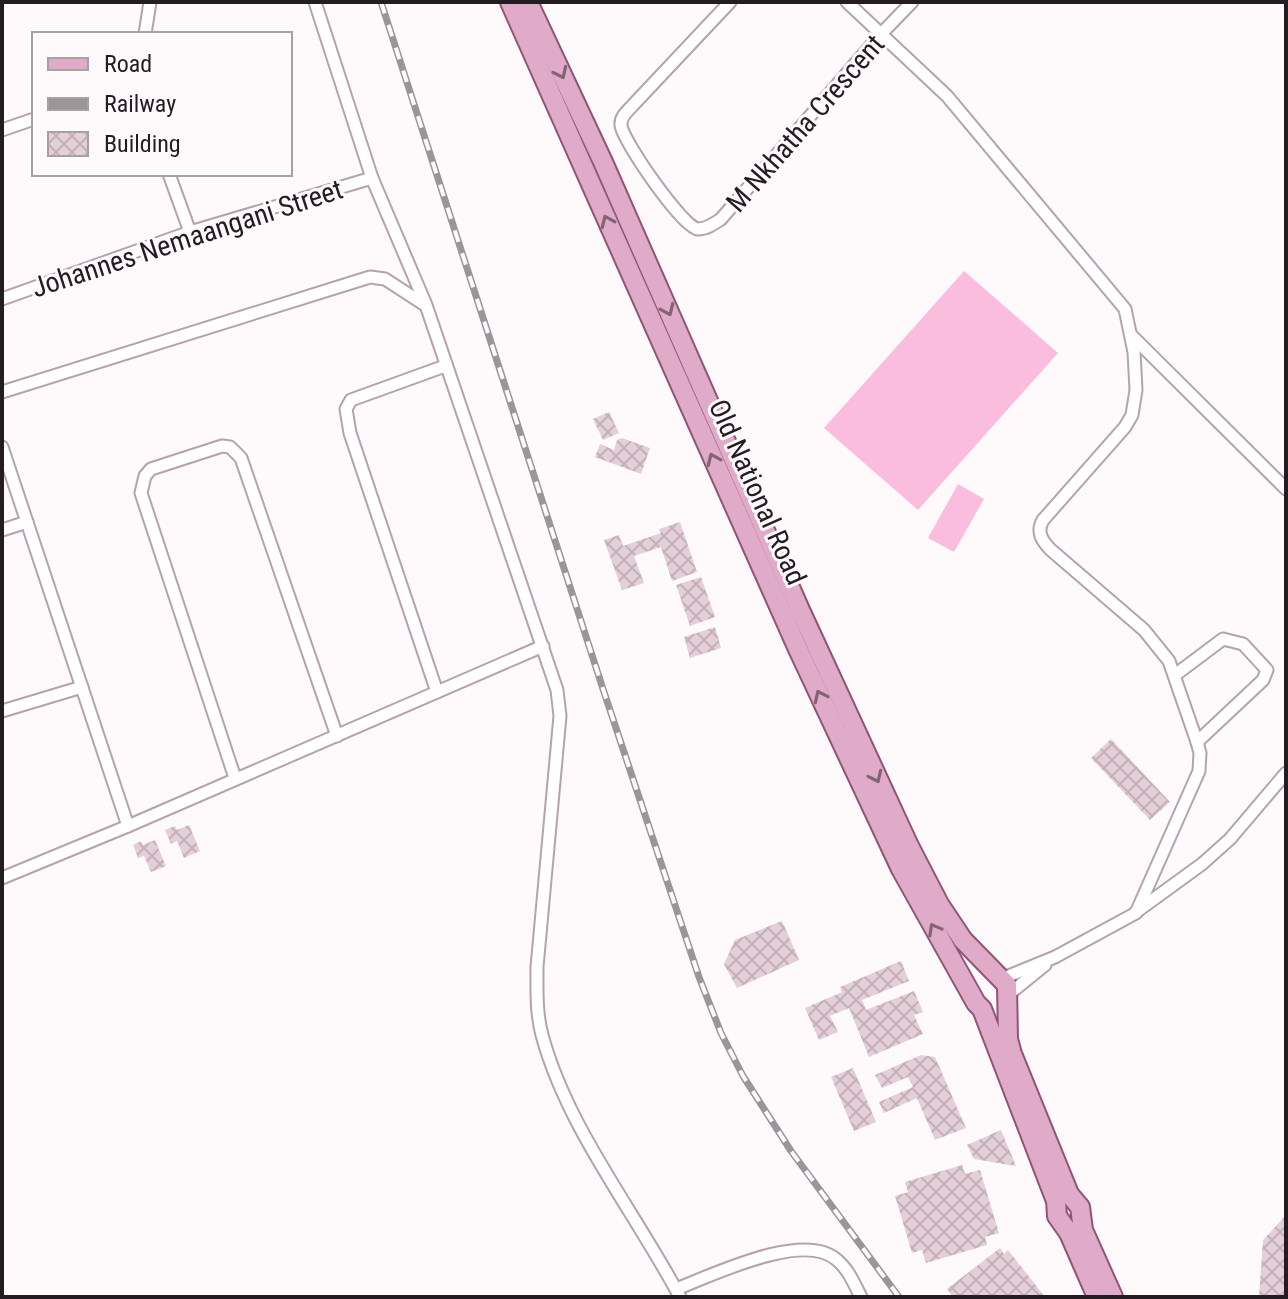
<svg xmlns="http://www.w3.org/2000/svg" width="1288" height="1299" font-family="'Roboto Condensed',sans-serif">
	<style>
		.pitch { fill: #fbbdde }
		.building { fill: url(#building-cross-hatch) }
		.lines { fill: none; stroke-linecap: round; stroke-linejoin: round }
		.minor-casing { stroke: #b6a2ac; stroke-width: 15 }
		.primary-casing { stroke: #905576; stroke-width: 22 }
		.minor { stroke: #fff; stroke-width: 11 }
		.primary { stroke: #dfabc8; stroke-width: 18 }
		.rail-casing { stroke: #9a9598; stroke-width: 7 }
		.rail { stroke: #fefafc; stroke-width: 4; stroke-dasharray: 12; stroke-linecap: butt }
		.oneway { stroke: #826474 }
		.labels { text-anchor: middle; stroke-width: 6; stroke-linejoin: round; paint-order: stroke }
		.street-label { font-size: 28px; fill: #241c20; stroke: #fefafc }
	</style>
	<defs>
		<pattern id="building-cross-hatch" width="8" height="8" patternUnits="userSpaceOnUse" patternTransform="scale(2)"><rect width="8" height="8" fill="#e4cfd9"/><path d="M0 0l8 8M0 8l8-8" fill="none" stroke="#c3b1ba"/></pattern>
	</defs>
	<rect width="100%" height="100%" fill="#fefafc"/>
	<g class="pitch">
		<polygon points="964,271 1058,353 918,510 824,428"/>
		<polygon points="958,484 984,499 954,552 928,538"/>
	</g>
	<g class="building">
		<polygon points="609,412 619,433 603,440 593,419"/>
		<polygon points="622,438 650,448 641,474 595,457 600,444 614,450 617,440"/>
		<polygon points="680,522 697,572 672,581 661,547 634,556 644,583 622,590 604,540 619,535 623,546 661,533 659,529"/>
		<polygon points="701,577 715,617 690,626 676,585"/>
		<polygon points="715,627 721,648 690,658 684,637"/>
		<polygon points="1111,739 1170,802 1150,820 1091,758"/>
		<polygon points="189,825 200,851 184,858 177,841 171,844 165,830 175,826 177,830"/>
		<polygon points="155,840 166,866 151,872 144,856 138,858 133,845 141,841 143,845"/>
		<polygon points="782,921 799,960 737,988 724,964 735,940"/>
		<polygon points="901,961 909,981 862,1000 866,1010 914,991 923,1012 914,1015 923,1034 869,1057 849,1008 830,1016 838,1032 819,1040 805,1008 842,992 840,987"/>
		<polygon points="921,1055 935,1057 966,1128 935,1140 917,1098 884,1113 879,1102 913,1087 908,1077 882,1088 875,1075"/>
		<polygon points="853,1068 876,1122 854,1131 831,1077"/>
		<polygon points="1001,1130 1016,1166 974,1159 967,1145"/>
		<polygon points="962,1165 965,1174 980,1170 999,1233 985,1237 987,1245 926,1263 922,1250 912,1253 895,1196 908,1192 905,1182"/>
		<polygon points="1286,1215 1286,1297 1259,1297 1263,1240"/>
		<polygon points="1000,1248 1004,1254 1008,1250 1045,1297 953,1297 947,1289"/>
	</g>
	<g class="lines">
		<g class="minor-casing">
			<g id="minor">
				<path d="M315,2L372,178L426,305L557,690L560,716L537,967C537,989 536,1013 542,1035C567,1128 635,1212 680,1297"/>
				<path d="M730,2L634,104C629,110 620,116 621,125C622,140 683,228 698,229C707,229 715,223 721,219L881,34L912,2"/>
				<path d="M847,2L947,96L1125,309L1134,352L1136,390L1132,415L1125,427L1043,520C1036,532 1042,541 1051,550L1144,630L1169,661L1197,742L1200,753L1199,771L1136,913L1055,957L1001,979"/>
				<polyline points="145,34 150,2"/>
				<polyline points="2,130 34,119"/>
				<polyline points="169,174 190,232"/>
				<polyline points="2,299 190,232 372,178"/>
				<polyline points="1131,335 1286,489"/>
				<polyline points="2,392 370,277 385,279 425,305"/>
				<polyline points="2,447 128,826"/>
				<polyline points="2,530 27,522"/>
				<polyline points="1175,675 1223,639 1243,644 1267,670 1263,680 1197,742"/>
				<polyline points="437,692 350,433 346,409 351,400 445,366"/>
				<polyline points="2,711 82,687"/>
				<polyline points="235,778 141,493 145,476 151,469 222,446 230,447 241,458 337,736"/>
				<polyline points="2,878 128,826 543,646"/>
				<polyline points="1136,912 1202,864 1230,839 1286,773"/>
				<polyline points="1009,994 1045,965"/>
				<path d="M676,1289C713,1275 804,1230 837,1260C849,1270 854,1284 861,1297"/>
			</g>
		</g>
		<g class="primary-casing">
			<g id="primary">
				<polyline points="510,2 798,649 901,869 976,1003 982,1009 1056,1201 1057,1216 1069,1233 1097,1297"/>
				<polyline points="528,2 603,162 800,610 909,846 939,904 963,940 1007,985 1008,1039 1012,1054 1069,1194 1080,1207 1083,1230 1113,1297"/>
			</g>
		</g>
		<use href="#minor" class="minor"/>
		<use href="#primary" class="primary"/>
		<g class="rail-casing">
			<polyline id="rail" points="381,2 602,686 699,977 721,1033 743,1076 791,1151 899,1297"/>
		</g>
		<use href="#rail" class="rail"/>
	</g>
	<defs><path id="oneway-chevron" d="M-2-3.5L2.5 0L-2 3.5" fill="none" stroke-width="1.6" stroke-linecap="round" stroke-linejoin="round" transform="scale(2)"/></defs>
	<g class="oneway">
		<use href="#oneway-chevron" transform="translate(561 73) rotate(65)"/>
		<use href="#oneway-chevron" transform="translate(607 221) rotate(-114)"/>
		<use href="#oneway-chevron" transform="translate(668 310) rotate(66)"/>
		<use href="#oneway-chevron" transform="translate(713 459) rotate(-114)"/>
		<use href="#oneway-chevron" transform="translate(820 696) rotate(-115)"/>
		<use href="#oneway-chevron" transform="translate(876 777) rotate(65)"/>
		<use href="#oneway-chevron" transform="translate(934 929) rotate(-119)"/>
	</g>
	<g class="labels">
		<g class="street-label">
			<text transform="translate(805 123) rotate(-49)" y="10">M Nkhatha Crescent</text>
			<text transform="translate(187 238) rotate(-18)" y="10">Johannes Nemaangani Street</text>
			<text transform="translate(758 492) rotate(66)" y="10">Old National Road</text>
		</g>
	</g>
	<rect width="1288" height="1299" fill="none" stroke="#241c20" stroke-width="8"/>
	<rect x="32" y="32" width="260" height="144" fill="#fefafc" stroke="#a7a1a4" stroke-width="2"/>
	<rect x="48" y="58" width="40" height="12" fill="#dfabc8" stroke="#a7a1a4" stroke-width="2"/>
	<text x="104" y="72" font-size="24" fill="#241c20">Road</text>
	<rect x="48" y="98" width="40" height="12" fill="#9a9598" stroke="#a7a1a4" stroke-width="2"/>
	<text x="104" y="112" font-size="24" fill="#241c20">Railway</text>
	<rect x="48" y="132" width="40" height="24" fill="url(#building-cross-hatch)" stroke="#a7a1a4" stroke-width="2"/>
	<text x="104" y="152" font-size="24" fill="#241c20">Building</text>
</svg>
